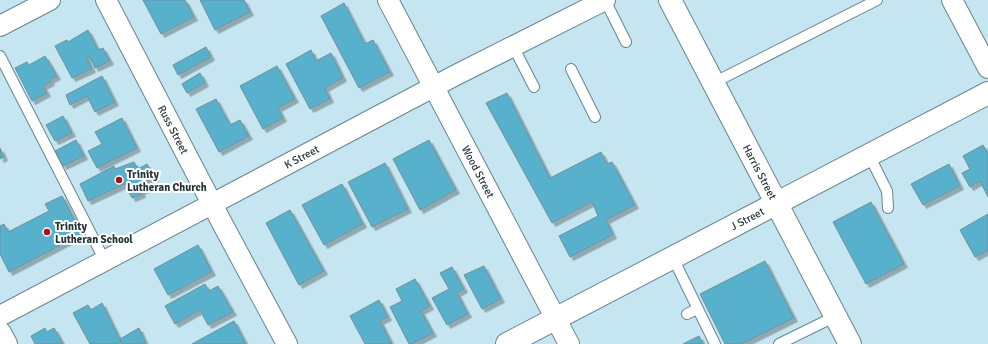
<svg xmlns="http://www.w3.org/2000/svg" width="988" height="344" font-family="Signika,sans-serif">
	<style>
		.building { fill: #59b1cc; stroke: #718f99; filter: url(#shadow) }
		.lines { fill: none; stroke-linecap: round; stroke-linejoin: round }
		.service-casing { stroke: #67858e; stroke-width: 12 }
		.minor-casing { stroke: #67858e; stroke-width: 22 }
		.tertiary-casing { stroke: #67858e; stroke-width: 24 }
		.secondary-casing { stroke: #67858e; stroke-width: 24 }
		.service { stroke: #fff; stroke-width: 10 }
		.minor { stroke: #fff; stroke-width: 20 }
		.tertiary { stroke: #fff; stroke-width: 22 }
		.secondary { stroke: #fff; stroke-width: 22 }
		.poi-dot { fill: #a71217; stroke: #fff; stroke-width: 1.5 }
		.labels { text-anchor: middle; stroke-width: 4; stroke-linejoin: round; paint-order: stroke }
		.street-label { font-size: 11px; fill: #263337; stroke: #fff }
		.poi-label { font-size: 11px; font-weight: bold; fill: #263337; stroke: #fff; text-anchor: start }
	</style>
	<defs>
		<filter id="shadow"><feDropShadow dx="3.5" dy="3.5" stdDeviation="0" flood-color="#0004"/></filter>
	</defs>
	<rect width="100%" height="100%" fill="#c5e5f0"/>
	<g class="building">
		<polygon points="143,0 185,0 194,17 161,34"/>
		<polygon points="200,0 244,0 250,12 215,30"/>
		<polygon points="344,3 365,44 373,40 390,72 359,88 321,16"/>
		<polygon points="88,30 98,50 103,48 110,61 95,68 90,57 87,58 92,69 72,78 55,46 67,40 68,42"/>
		<polygon points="206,47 211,57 178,75 173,65"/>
		<polygon points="311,50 316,61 331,53 343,78 325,88 330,99 310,109 286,64"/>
		<polygon points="45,56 57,76 50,80 51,82 43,86 47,93 32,101 15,68 27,62 29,65"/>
		<polygon points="277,66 295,99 278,108 283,118 263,129 240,86"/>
		<polygon points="200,73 205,83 187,93 182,84"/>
		<polygon points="102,76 115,102 95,112 87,96 70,105 66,95"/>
		<polygon points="507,93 550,178 601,152 607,164 612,162 635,205 606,220 613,235 570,257 559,236 598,216 592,202 552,223 486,103"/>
		<polygon points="216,99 230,125 240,120 249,136 219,152 196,109"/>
		<polygon points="63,116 72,133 55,141 46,125"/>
		<polygon points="122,118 137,148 97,168 88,151 102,144 95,132"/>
		<polygon points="76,140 84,156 63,166 55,151"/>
		<polygon points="429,140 456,190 420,210 393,159"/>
		<polygon points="983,145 988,154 988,197 980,181 970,187 962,173 970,169 963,156"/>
		<polygon points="0,148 4,157 0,159"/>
		<polygon points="134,162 138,169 147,164 155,178 145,182 148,188 141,191 142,194 132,198 125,184 88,201 80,184 114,166 115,169"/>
		<polygon points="385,163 408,209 372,227 348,182"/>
		<polygon points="949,164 960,186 923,205 911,184"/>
		<polygon points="342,184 363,224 324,245 302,205"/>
		<polygon points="62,196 82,234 9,272 0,254 0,226 4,224 8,232 49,211 45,204"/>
		<polygon points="871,202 904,264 866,284 833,222"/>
		<polygon points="290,210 324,271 299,285 266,223"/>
		<polygon points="988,214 988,250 975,257 960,230"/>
		<polygon points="198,245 212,272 168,295 154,269"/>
		<polygon points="765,261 794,318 742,344 725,344 700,294"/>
		<polygon points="484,266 501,299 482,309 464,275"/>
		<polygon points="452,267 464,289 457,293 468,314 447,325 432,298 449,289 440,273"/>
		<polygon points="415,279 430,306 421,311 433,333 412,344 409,344 390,307 402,301 396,289"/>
		<polygon points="205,284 209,291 218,286 233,312 208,325 200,310 175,324 165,306"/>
		<polygon points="379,300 388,317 380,321 392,344 365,344 350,316"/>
		<polygon points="102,303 121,342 118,344 90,344 73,313 88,305 91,310"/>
		<polygon points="234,321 246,344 192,344"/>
		<polygon points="45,328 47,332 54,328 63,344 35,344 31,336"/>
		<polygon points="139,328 146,344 122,344 120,339"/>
		<polygon points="699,336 703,344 683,344"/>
	</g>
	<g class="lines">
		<g class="service-casing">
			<g id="service">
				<polyline points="605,0 626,42"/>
				<polyline points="513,46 534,87"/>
				<polyline points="0,56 105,261"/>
				<polyline points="571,69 595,117"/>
				<polyline points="713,83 877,0"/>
				<polyline points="869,155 887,191 888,208"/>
				<polyline points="673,258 715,344"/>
				<polyline points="687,314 697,309"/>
				<polyline points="779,344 836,316"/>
			</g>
		</g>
		<g class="minor-casing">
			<g id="minor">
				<path id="s1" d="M106,0L222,223L287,344"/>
				<path id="s2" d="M388,0L569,344"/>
				<polyline points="952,0 988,68"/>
				<polyline points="0,26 50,0"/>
				<path id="s3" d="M0,316L456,75L605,0"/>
			</g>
		</g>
		<g class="tertiary-casing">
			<g id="tertiary">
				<path id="s4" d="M507,344L988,93"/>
			</g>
		</g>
		<g class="secondary-casing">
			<g id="secondary">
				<path id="s5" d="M670,0L850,344"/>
				<polyline points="0,333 6,344"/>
			</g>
		</g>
		<use href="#service" class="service"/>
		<use href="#minor" class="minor"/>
		<use href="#tertiary" class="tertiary"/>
		<use href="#secondary" class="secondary"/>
	</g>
	<g class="poi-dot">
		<circle cx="119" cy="180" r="4"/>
		<circle cx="47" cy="232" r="4"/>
	</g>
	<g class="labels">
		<g class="street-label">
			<text dy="4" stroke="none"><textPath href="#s1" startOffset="146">Russ Street</textPath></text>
			<text dy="4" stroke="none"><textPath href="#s3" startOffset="341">K Street</textPath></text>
			<text dy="4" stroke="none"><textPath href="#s2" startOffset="194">Wood Street</textPath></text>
			<text dy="4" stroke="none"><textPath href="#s5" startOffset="194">Harris Street</textPath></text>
			<text dy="4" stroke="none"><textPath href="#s4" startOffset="271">J Street</textPath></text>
		</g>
		<g class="poi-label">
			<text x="127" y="178">Trinity<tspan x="127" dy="13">Lutheran Church</tspan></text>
			<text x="55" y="230">Trinity<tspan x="55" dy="13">Lutheran School</tspan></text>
		</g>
	</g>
</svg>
